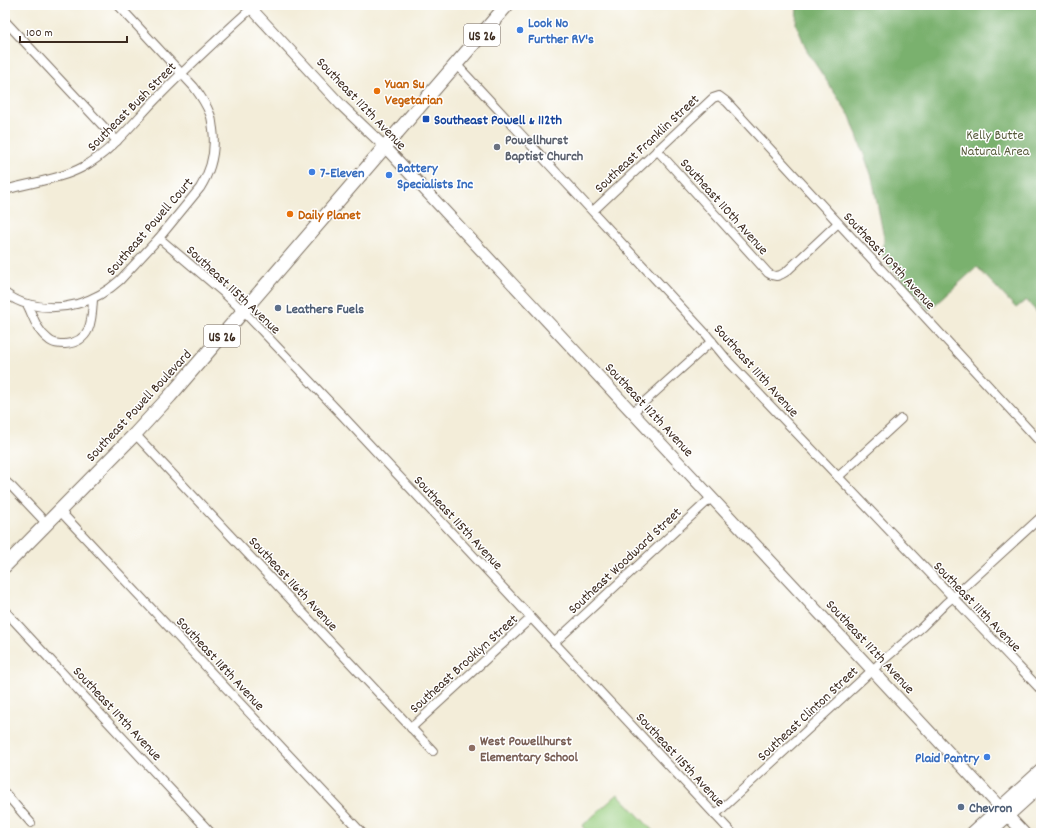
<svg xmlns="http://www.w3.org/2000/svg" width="1046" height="838" font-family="Dekko,sans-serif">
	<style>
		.green { fill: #99ce80; stroke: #6a7c4f }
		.forest { fill: #7ab16e; stroke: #5a6e46 }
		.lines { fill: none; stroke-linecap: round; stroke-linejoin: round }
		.minor-casing { stroke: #7b6e5f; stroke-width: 10 }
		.tertiary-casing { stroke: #7b6e5f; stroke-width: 12 }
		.secondary-casing { stroke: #7b6e5f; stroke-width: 13 }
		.primary-casing { stroke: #7b6e5f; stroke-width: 15 }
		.minor { stroke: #fff; stroke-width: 8 }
		.tertiary { stroke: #fff; stroke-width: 10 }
		.secondary { stroke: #fff; stroke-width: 11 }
		.primary { stroke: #fff; stroke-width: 13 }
		.shop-dot { fill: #3f7fe0; stroke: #fff; stroke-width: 1.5 }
		.food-dot { fill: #e8710a; stroke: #fff; stroke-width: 1.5 }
		.transit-dot { fill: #1a4fb4; stroke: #fff; stroke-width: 1.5 }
		.worship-dot { fill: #6b7280; stroke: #fff; stroke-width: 1.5 }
		.service-dot { fill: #5c6f8a; stroke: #fff; stroke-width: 1.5 }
		.education-dot { fill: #8d6e63; stroke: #fff; stroke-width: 1.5 }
		.labels { text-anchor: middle; stroke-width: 3; stroke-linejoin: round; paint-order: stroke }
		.shield { fill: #fff; stroke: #766a62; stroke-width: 1 }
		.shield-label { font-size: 13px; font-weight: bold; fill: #3b2a1e }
		.shop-label { font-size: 14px; font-weight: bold; fill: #366cbe; stroke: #fff; text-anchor: start }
		.food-label { font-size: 14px; font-weight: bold; fill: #c56008; stroke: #fff; text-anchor: start }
		.street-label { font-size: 14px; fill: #3b2a1e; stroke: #fff }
		.transit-label { font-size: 14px; font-weight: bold; fill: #164399; stroke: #fff; text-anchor: start }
		.park-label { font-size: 14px; fill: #575b3b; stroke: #fff }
		.worship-label { font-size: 14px; font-weight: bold; fill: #5b616d; stroke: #fff; text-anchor: start }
		.service-label { font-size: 14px; font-weight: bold; fill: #4e5e75; stroke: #fff; text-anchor: start }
		.education-label { font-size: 14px; font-weight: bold; fill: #785e54; stroke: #fff; text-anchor: start }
	</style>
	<rect width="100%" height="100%" fill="#fff"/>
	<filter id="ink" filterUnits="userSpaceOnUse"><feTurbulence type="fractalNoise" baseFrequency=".025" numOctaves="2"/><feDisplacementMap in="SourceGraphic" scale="8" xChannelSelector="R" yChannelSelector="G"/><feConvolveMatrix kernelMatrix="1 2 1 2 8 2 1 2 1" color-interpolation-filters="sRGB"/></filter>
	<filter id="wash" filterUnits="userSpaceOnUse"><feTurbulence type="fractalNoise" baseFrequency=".012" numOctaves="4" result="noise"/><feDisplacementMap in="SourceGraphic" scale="16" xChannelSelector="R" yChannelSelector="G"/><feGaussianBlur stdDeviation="0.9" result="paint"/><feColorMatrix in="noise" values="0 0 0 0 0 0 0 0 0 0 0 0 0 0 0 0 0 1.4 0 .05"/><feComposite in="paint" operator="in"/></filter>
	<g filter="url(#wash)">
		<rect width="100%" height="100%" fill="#f3edd9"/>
		<polygon class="green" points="618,794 655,833 588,833 582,826"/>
		<polygon class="forest" points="797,5 1041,5 1041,317 1026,300 1016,308 977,267 929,310 883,259 884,238 872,177 850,116 808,53 796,24"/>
	</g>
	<g filter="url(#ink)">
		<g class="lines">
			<g class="minor-casing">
				<g id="minor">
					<polyline points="5,21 117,141"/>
					<polyline points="456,64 706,334 728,361 1041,690"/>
					<path d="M657,150L768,273C775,278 780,276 787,271L838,223"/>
					<path d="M5,190C31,182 59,180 83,167C114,150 134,121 158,97C189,65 222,35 255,5"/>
					<polyline points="593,211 713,98 719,96 727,102 1041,443"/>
					<polyline points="159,238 224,293 243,311 340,413 732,833"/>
					<path d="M5,293C12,298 19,302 27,304C61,313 95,303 120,280L159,238L200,188C212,169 216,151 213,129C212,124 212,118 210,114C206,104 200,95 194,87L118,5"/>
					<path d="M27,304C33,316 37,331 48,339C53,344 59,344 65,344C92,342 92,319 93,299"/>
					<polyline points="632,413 712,341"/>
					<polyline points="135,434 433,751"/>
					<polyline points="838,477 901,419"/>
					<polyline points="5,481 12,487 47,524"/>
					<polyline points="60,511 362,833"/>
					<polyline points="5,611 211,833"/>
					<polyline points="554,643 712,497"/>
					<polyline points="411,728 531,618"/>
					<polyline points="5,793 31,823"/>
					<polyline points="715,815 880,663 922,627 946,603 959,592 1041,517"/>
				</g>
			</g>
			<g class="tertiary-casing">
				<polyline id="tertiary" points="251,5 251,8 341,105 385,147"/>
			</g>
			<g class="secondary-casing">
				<polyline id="secondary" points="385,147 1024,833"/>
			</g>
			<g class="primary-casing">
				<g id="primary">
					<polyline points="5,566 135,434 170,396 507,5"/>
					<polyline points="973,833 1041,771"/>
					<polyline points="988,833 1041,785"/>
				</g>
			</g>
			<use href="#minor" class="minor"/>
			<use href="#tertiary" class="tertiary"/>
			<use href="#secondary" class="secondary"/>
			<use href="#primary" class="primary"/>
		</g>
	</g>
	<g class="shop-dot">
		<circle cx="520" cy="30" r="4"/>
		<circle cx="312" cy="172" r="4"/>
		<circle cx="389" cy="175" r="4"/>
		<circle cx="987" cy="757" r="4"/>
	</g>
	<g class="food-dot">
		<circle cx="377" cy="91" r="4"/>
		<circle cx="290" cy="214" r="4"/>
	</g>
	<rect class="transit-dot" x="422" y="115" width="8" height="8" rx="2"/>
	<circle class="worship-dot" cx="497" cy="147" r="4"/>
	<g class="service-dot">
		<circle cx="278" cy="308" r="4"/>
		<circle cx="961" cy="807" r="4"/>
	</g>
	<circle class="education-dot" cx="472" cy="748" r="4"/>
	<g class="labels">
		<g class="shield">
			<rect x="464" y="24" width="36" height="22" rx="3"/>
			<rect x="204" y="325" width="36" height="22" rx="3"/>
		</g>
		<g class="shield-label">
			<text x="482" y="40">US 26</text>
			<text x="222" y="341">US 26</text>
		</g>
		<g class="shop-label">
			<text x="528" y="27">Look No<tspan x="528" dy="16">Further RV's</tspan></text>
			<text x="397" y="172">Battery<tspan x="397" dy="16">Specialists Inc</tspan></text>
			<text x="320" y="177">7-Eleven</text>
			<text x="979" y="762" text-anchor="end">Plaid Pantry</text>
		</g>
		<g class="food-label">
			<text x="385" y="88">Yuan Su<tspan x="385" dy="16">Vegetarian</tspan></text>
			<text x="298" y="219">Daily Planet</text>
		</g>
		<g class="street-label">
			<text transform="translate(362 103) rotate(46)" y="5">Southeast 112th Avenue</text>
			<text transform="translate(131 106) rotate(-45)" y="5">Southeast Bush Street</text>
			<text transform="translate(646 143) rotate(-43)" y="5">Southeast Franklin Street</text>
			<text transform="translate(725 206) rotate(48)" y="5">Southeast 110th Avenue</text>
			<text transform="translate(149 226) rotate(-49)" y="5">Southeast Powell Court</text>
			<text transform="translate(890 260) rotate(47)" y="5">Southeast 109th Avenue</text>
			<text transform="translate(234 289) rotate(43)" y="5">Southeast 115th Avenue</text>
			<text transform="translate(757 370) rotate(48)" y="5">Southeast 111th Avenue</text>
			<text transform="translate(138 405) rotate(-47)" y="5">Southeast Powell Boulevard</text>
			<text transform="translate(650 409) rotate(47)" y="5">Southeast 112th Avenue</text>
			<text transform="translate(459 522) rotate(47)" y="5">Southeast 115th Avenue</text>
			<text transform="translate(624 560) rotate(-43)" y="5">Southeast Woodward Street</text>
			<text transform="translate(294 583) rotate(47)" y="5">Southeast 116th Avenue</text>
			<text transform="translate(978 606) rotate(46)" y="5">Southeast 111th Avenue</text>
			<text transform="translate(871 646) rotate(47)" y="5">Southeast 112th Avenue</text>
			<text transform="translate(221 663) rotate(47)" y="5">Southeast 118th Avenue</text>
			<text transform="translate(463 663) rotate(-42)" y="5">Southeast Brooklyn Street</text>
			<text transform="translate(118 713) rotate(47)" y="5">Southeast 119th Avenue</text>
			<text transform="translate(807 713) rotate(-43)" y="5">Southeast Clinton Street</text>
			<text transform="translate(681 759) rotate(47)" y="5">Southeast 115th Avenue</text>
		</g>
		<g class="transit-label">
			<text x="434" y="124">Southeast Powell &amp; 112th</text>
		</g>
		<g class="park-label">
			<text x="995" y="139">Kelly Butte<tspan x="995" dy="16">Natural Area</tspan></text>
		</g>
		<g class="worship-label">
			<text x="505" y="144">Powellhurst<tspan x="505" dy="16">Baptist Church</tspan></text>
		</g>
		<g class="service-label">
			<text x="286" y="313">Leathers Fuels</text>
			<text x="969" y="812">Chevron</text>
		</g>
		<g class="education-label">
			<text x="480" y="745">West Powellhurst<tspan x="480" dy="16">Elementary School</tspan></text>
		</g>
	</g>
	<rect width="1046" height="838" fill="none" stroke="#fff" stroke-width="20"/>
	<path d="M20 36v6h107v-6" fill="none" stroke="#3b2a1e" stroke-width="2"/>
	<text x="26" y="36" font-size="12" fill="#3b2a1e" stroke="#ffffff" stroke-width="3" paint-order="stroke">100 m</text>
</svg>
